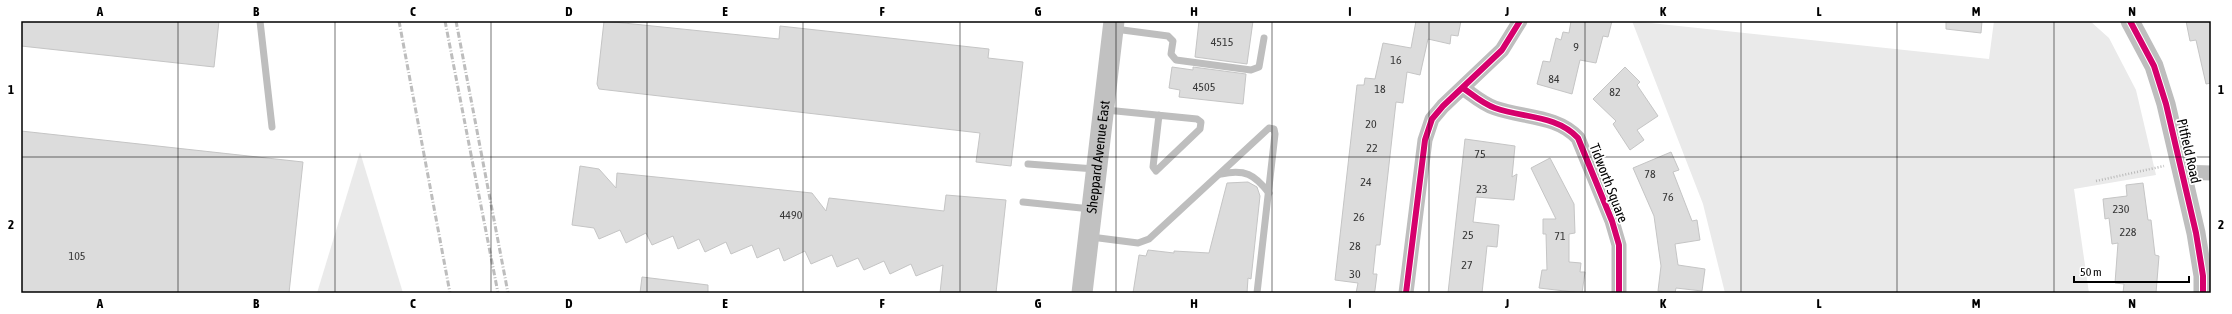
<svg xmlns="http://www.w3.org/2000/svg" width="2232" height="314" font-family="'Asap Condensed',sans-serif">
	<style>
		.green { fill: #eaeaea }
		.building { fill: #dcdcdc; stroke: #c5c5c5 }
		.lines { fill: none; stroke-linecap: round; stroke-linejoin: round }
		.path { stroke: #b8b8b8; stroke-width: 2.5; stroke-dasharray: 1 2; stroke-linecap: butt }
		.service { stroke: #bebebe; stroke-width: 7 }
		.minor { stroke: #bebebe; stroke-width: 15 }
		.tertiary { stroke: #bebebe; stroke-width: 19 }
		.secondary { stroke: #c1c1c1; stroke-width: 21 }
		.rail { stroke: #bdbdbd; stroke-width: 3; stroke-dasharray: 6 2 1 2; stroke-linecap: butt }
		.cycleway-casing { stroke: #fff; stroke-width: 8 }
		.cycleway { stroke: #d6006c; stroke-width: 6 }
		.grid { fill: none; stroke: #000; stroke-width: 1; stroke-opacity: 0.55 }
		.labels { text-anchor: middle; stroke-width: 3.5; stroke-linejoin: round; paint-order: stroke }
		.number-label { font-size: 12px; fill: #373737 }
		.street-label { font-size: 14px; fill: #000; stroke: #fff }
		.neatline { fill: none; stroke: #000; stroke-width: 1.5 }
		.grid-label { font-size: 13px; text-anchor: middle; font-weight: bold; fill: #000 }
	</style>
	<rect width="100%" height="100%" fill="#fff"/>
	<g class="green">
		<polygon points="1632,21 1989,59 1994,21 2090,21 2109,38 2136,90 2156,175 2074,189 2089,293 1725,293 1703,204"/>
		<polygon points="360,152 403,293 317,293"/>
	</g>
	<g class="building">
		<polygon points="21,21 219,21 214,67 21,46"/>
		<polygon points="604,21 779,39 780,26 989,49 988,58 1023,62 1011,166 976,162 980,133 599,89 597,84"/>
		<polygon points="1199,21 1253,21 1247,64 1195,57"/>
		<polygon points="1416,21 1461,21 1458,36 1451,35 1450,44 1428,39 1420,75 1407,72 1403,103 1396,102 1380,245 1376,245 1373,274 1377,274 1375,290 1374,293 1356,293 1358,283 1335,280 1357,85 1364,85 1365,78 1375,79 1383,43 1411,48"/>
		<polygon points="1571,21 1612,21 1608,37 1603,36 1596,63 1580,60 1572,94 1537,84 1543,61 1550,62 1556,38 1561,40 1563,32 1569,33"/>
		<polygon points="1946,21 1982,21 1981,33 1946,29"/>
		<polygon points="2186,21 2211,21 2211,83 2206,84 2196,40 2190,41"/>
		<polygon points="1172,67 1193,70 1193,67 1246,74 1243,104 1179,97 1180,90 1169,88"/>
		<polygon points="1625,67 1640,82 1637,85 1658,116 1637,130 1644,140 1630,150 1613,124 1616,121 1593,99"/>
		<polygon points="21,131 303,162 289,293 21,293"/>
		<polygon points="1465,139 1515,146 1512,177 1517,174 1514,200 1476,197 1473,222 1499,225 1497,247 1487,246 1482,293 1448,293"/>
		<polygon points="1671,152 1679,170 1673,172 1692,221 1697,220 1700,240 1675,244 1678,265 1705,269 1702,291 1676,288 1675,293 1658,291 1661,266 1654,216 1633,168"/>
		<polygon points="1550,158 1574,204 1575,233 1569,234 1569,262 1581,263 1580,272 1585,272 1582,293 1539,288 1542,270 1547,270 1546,234 1543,234 1543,219 1556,219 1531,168"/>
		<polygon points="580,166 599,169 616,188 617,173 812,193 826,211 829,198 944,211 946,195 1006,200 996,293 940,293 943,265 916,276 911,264 890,274 884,261 864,270 858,258 837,267 832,255 811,264 805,251 784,261 779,248 757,258 752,245 731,254 726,242 705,252 699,239 678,249 673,236 652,245 646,233 626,243 620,230 599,239 594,228 572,225"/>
		<polygon points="1248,182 1257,187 1260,196 1251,279 1248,278 1247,293 1133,293 1139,255 1146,256 1148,250 1174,253 1174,251 1209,253 1227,183"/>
		<polygon points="2143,183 2148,220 2151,220 2155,255 2159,256 2156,293 2123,293 2124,284 2115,283 2118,243 2112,244 2109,218 2105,219 2103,199 2127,196 2126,185"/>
		<polygon points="642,277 708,285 708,293 640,293"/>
	</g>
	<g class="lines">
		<polyline class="path" points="2096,181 2164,166"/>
		<g class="service">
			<polyline points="260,21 272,127"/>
			<polyline points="1115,29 1168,36 1173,41 1171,54 1176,60 1251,70 1259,67 1264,38"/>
			<polyline points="1106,110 1197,119 1201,122 1200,129 1156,171 1153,167 1159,115"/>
			<polyline points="1028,164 1095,169"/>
			<path d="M1221,174C1245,169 1254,174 1269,193"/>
			<polyline points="1023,202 1091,209"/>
			<polyline points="1091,237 1138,243 1149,239 1269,128 1274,129 1275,134 1257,293"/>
		</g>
		<g class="minor">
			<path d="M1463,88C1473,95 1483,104 1495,108C1523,118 1557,115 1578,138L1612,221L1619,245V293"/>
			<polyline points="2181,172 2211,173"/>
			<polyline points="1406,293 1425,140 1432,119 1443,106 1502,50 1520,21"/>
		</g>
		<polyline class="tertiary" points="2130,21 2154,66 2166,104 2196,233 2203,276 2203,293"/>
		<path class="secondary" id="s1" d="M1082,293L1114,21"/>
		<g class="rail">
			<polyline points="399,21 450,293"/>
			<polyline points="445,21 498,293"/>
			<polyline points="456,21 508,293"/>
		</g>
		<g class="cycleway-casing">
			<g id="cycleway">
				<polyline points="2130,21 2154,66 2166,104 2196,233 2203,276 2203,293"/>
				<path d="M1463,88C1473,95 1483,104 1495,108C1523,118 1557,115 1578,138L1612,221L1619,245V293"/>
				<polyline points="1406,293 1425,140 1432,119 1443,106 1502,50 1520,21"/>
			</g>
		</g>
		<use href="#cycleway" class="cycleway"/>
	</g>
	<path class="grid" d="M178,21V293M335,21V293M491,21V293M647,21V293M803,21V293M960,21V293M1116,21V293M1272,21V293M1429,21V293M1585,21V293M1741,21V293M1897,21V293M2054,21V293M21,157H2211"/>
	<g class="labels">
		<g class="number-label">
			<text x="1222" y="46">4515</text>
			<text x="1576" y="51">9</text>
			<text x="1396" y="64">16</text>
			<text x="1554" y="83">84</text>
			<text x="1204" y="91">4505</text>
			<text x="1380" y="93">18</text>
			<text x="1615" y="96">82</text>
			<text x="1371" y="128">20</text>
			<text x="1372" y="152">22</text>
			<text x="1480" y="158">75</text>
			<text x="1650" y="178">78</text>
			<text x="1366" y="186">24</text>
			<text x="1482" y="193">23</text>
			<text x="1668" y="201">76</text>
			<text x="2121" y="213">230</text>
			<text x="791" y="219">4490</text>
			<text x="1359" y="221">26</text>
			<text x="2128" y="236">228</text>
			<text x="1468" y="239">25</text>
			<text x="1560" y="240">71</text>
			<text x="1355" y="250">28</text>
			<text x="77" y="260">105</text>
			<text x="1467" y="269">27</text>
			<text x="1355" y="278">30</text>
		</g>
		<g class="street-label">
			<text transform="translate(2189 151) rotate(77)" y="5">Pitfield Road</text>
			<text dy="5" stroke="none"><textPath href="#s1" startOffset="137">Sheppard Avenue East</textPath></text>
			<text transform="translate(1609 183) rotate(69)" y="5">Tidworth Square</text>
		</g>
	</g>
	<rect width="2232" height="314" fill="none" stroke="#ffffff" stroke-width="44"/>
	<path d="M2074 276v6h115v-6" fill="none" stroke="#000000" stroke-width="2"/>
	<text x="2080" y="276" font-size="12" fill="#000000" stroke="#ffffff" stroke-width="3" paint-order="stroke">50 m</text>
	<rect x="22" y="22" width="2188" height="270" class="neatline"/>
	<g class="grid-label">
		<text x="100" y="16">A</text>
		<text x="256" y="16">B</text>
		<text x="413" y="16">C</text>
		<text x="569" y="16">D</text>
		<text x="725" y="16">E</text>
		<text x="882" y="16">F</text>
		<text x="1038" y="16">G</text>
		<text x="1194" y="16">H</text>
		<text x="1350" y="16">I</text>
		<text x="1507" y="16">J</text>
		<text x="1663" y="16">K</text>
		<text x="1819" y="16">L</text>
		<text x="1976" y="16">M</text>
		<text x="2132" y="16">N</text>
		<text x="11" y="94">1</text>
		<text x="2221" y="94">1</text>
		<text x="11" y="229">2</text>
		<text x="2221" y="229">2</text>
		<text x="100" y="308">A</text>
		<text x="256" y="308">B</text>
		<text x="413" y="308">C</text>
		<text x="569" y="308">D</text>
		<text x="725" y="308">E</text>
		<text x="882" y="308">F</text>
		<text x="1038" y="308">G</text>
		<text x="1194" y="308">H</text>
		<text x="1350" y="308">I</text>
		<text x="1507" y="308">J</text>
		<text x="1663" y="308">K</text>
		<text x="1819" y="308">L</text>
		<text x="1976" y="308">M</text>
		<text x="2132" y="308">N</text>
	</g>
</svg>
